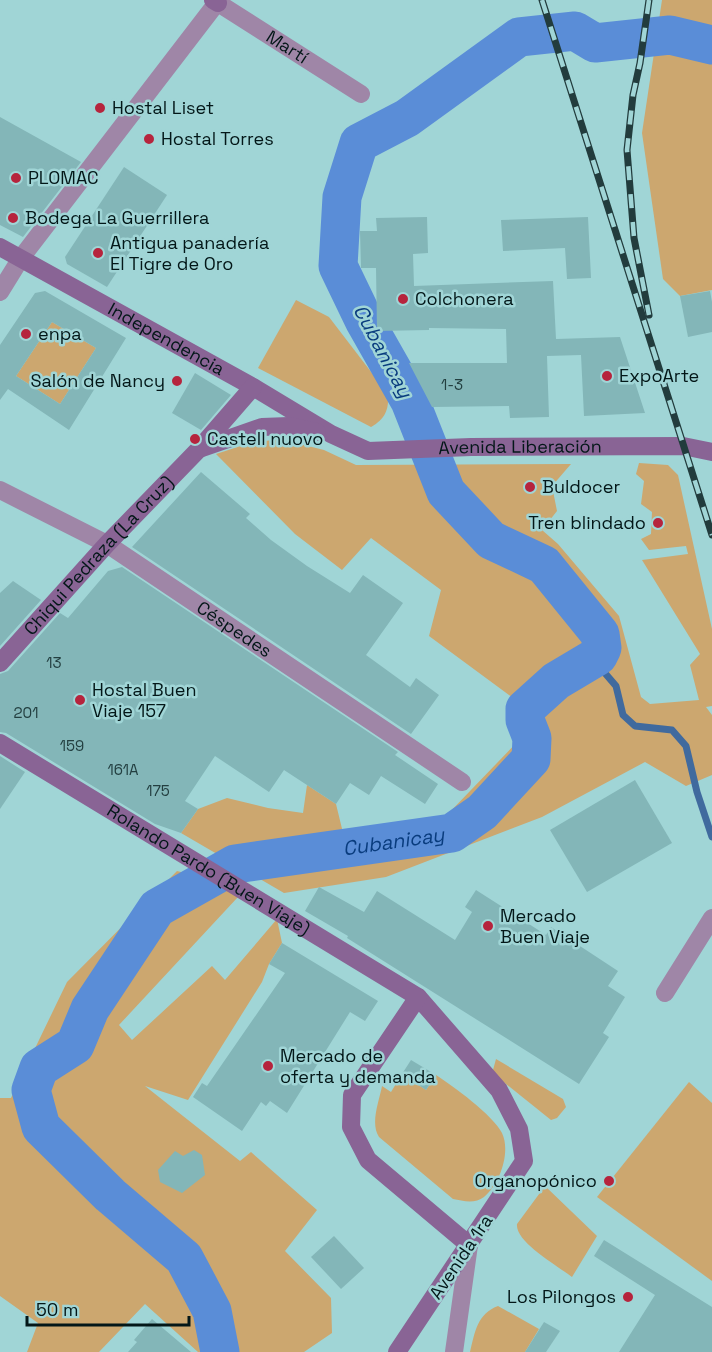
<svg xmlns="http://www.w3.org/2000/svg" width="712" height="1352" font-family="'Space Grotesk',sans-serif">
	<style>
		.green { fill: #cca76f }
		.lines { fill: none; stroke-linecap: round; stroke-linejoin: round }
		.stream { stroke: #406a9e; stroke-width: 7 }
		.river { stroke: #5a8dd7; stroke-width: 39 }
		.building { fill: #83b6b8; fill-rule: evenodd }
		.street { stroke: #9f86a7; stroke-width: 18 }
		.secondary { stroke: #896495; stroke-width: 18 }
		.rail-casing { stroke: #223c3d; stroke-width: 7 }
		.rail { stroke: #a0d5d6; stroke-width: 4.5; stroke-dasharray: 14; stroke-linecap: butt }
		.poi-dot { fill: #b6243d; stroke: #a0d5d6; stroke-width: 2 }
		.labels { text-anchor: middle; stroke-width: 5; stroke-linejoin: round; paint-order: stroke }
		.number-label { font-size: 15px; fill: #233f40 }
		.street-label { font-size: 18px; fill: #031718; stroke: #a0d5d6 }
		.poi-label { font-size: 18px; fill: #031718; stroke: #a0d5d6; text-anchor: start }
		.water-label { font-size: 20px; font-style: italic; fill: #093c7e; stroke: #a0d5d6 }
	</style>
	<rect width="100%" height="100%" fill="#a0d5d6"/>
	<g class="green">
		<polygon points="662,0 712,0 712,290 680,296 663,279 642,133"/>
		<path d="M296,300L329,317L388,394C389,410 385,419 371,427L258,368Z"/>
		<polygon points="52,322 96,348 60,404 16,376"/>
		<polygon points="280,439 324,450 356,465 571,464 552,486 557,511 542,530 558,544 619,616 641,697 650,704 699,700 690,665 700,654 642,560 688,554 686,546 649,550 641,539 651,534 652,512 641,504 644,481 636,474 639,463 668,465 678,475 712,629 712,706 706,707 712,715 712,775 686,786 645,762 542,817 386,877 284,893 181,833 198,809 227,798 268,808 303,813 307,785 336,804 344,837 445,817 523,736 520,703 429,636 441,590 371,538 342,570 295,534 216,454 250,443"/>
		<polygon points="177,871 209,879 238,897 119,1025 132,1040 212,966 225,980 277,919 282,943 269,964 262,982 188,1100 145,1086 240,1161 251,1152 317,1210 285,1251 331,1298 332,1333 304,1352 198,1352 145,1304 99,1352 27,1352 38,1323 0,1296 0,1098 11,1098 67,982"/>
		<polygon points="496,1059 563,1099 566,1107 557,1118 551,1120 496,1076 493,1070"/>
		<path d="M402,1074L426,1090L436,1075C453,1086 493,1115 502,1133C511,1152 500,1184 484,1197C475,1204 463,1201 453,1199L379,1137C370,1123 379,1102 382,1086L391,1092Z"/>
		<polygon points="689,1082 712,1103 712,1281 597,1197"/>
		<path d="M545,1186L597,1236L572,1277C558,1266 515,1242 517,1224Z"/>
		<path d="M498,1306L539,1329L525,1352H470C475,1332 477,1314 498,1306Z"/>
	</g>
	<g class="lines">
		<polyline class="stream" points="604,672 616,686 623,715 635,726 672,730 686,746 697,792 712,837"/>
		<path class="river" id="s1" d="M220,1352L212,1311L184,1258L110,1195L41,1127L31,1090L39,1068L75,1045L90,1009L157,908L235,864L452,833L482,812L531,759L532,738L525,720V709L556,681L598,656L602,648L600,634L544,565L491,540L446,492L410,401L364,320L338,266L342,197L359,143L407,118L519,37L575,31L595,43L670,35L712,45"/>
	</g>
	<g class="building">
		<polygon points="0,117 81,162 23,237 0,225"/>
		<polygon points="124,167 167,195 107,287 67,264 65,257"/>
		<polygon points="427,217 428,253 413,254 414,286 553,281 556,339 620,337 645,413 584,416 581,355 547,356 549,417 510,418 509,406 432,407 409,363 507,363 506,329 429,328 429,330 377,331 376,268 361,268 360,231 377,231 376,218"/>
		<polygon points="588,217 591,278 567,279 565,248 503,251 501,220"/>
		<path d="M45,291L126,338L69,430L8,389L0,400V345L35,293ZM52,322L96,348L60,404L16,376Z"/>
		<polygon points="710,291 712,302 712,332 688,337 680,296"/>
		<polygon points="195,373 231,395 201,430 172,413"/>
		<polygon points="201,472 250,514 246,518 271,540 307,566 350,593 363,575 403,603 366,655 410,687 416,678 439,695 411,734 132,547"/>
		<polygon points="122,567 398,752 395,755 438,784 425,804 381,776 369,795 350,783 336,804 284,770 269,792 215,756 185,801 198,809 181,833 155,824 6,733 0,732 0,674 8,671 60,613 68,618 108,571"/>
		<polygon points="13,581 41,600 0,646 0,593"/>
		<polygon points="0,756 25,772 0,809"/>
		<polygon points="635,780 672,843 587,892 550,830"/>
		<polygon points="319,887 364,912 377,891 455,940 472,912 465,907 476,890 546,935 551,927 618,971 608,986 625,997 603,1033 609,1037 579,1084 347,938 348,936 305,911"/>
		<polygon points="282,943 378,1001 365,1021 350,1012 287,1113 270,1101 266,1106 261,1102 242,1131 193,1097 202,1083 207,1086 285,973 269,964"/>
		<polygon points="411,1060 436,1075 426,1090 402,1074"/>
		<polygon points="194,1150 202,1155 205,1175 182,1193 160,1182 158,1170 175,1151 183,1156"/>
		<polygon points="334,1236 364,1268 341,1289 311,1257"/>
		<polygon points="604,1240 712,1307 712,1352 619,1352 655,1295 594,1256"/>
		<polygon points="152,1319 191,1352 128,1352 137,1342 134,1340"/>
		<polygon points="544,1322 560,1331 546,1352 525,1352"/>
	</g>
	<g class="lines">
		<g class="street">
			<path id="s2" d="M218,3L361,94"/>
			<polyline points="0,292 21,258 219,0"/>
			<path id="s3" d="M0,490L107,544L462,782"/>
			<polyline points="665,993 712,918"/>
			<polyline points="454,1352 469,1245"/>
		</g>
		<g class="secondary">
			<polyline points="213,0 218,3"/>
			<path id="s4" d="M0,247L253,387L331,434L368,451L471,447L683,446L712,452"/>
			<polyline points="202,448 262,427 289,426 317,432"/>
			<path id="s5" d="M0,663L107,544L199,449L253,387"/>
			<path id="s6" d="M0,743L418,997L499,1090L519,1129L524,1161L397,1352"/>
			<polyline points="418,997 352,1095 351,1127 368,1160 469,1245"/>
		</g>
		<g class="rail-casing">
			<g id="rail">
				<polyline points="542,0 712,535"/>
				<polyline points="649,0 640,63 633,95 627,150 634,238 649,315"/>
			</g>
		</g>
		<use href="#rail" class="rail"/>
	</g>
	<g class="poi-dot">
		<circle cx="100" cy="108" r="6"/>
		<circle cx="149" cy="139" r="6"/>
		<circle cx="16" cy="178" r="6"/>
		<circle cx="13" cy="218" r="6"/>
		<circle cx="98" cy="253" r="6"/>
		<circle cx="403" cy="299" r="6"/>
		<circle cx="26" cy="334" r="6"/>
		<circle cx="607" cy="376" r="6"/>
		<circle cx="177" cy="381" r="6"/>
		<circle cx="195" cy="439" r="6"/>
		<circle cx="530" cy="487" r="6"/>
		<circle cx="658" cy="523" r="6"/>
		<circle cx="80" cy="700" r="6"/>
		<circle cx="488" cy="926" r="6"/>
		<circle cx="268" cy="1066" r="6"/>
		<circle cx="609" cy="1181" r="6"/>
		<circle cx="628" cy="1297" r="6"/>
	</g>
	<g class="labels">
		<g class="number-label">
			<text x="452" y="390">1-3</text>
			<text x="54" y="668">13</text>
			<text x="26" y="718">201</text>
			<text x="72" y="751">159</text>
			<text x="123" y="775">161A</text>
			<text x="158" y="796">175</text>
		</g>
		<g class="street-label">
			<text dy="6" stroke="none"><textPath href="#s2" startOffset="82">Martí</textPath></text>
			<text dy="6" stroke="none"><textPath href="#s4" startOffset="190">Independencia</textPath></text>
			<text dy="6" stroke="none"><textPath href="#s4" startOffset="573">Avenida Liberación</textPath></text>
			<text dy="6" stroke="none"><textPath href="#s5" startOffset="146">Chiqui Pedraza (La Cruz)</textPath></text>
			<text dy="6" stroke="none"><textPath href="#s3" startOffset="273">Céspedes</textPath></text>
			<text dy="6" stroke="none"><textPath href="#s6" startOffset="244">Rolando Pardo (Buen Viaje)</textPath></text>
			<text transform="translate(461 1257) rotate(-56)" y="6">Avenida 1ra</text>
		</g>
		<g class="poi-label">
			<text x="112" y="114">Hostal Liset</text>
			<text x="161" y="145">Hostal Torres</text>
			<text x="28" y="184">PLOMAC</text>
			<text x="25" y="224">Bodega La Guerrillera</text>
			<text x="110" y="249">Antigua panadería<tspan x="110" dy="21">El Tigre de Oro</tspan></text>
			<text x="415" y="305">Colchonera</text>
			<text x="38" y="340">enpa</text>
			<text x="619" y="382">ExpoArte</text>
			<text x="165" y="387" text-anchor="end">Salón de Nancy</text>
			<text x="207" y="445">Castell nuovo</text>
			<text x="542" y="493">Buldocer</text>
			<text x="646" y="529" text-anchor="end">Tren blindado</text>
			<text x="92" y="696">Hostal Buen<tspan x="92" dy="21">Viaje 157</tspan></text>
			<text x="500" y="922">Mercado<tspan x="500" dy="21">Buen Viaje</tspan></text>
			<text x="280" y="1062">Mercado de<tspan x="280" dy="21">oferta y demanda</tspan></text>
			<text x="597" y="1187" text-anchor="end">Organopónico</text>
			<text x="616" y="1303" text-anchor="end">Los Pilongos</text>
		</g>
		<g class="water-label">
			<text transform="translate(383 351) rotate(62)" y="7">Cubanicay</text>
			<text dy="7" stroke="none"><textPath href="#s1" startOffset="810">Cubanicay</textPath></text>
		</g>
	</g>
	<path d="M27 1316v9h162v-9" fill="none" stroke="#031718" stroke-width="3"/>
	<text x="36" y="1316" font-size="18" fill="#031718" stroke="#a0d5d6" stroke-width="4.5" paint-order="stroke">50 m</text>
</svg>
